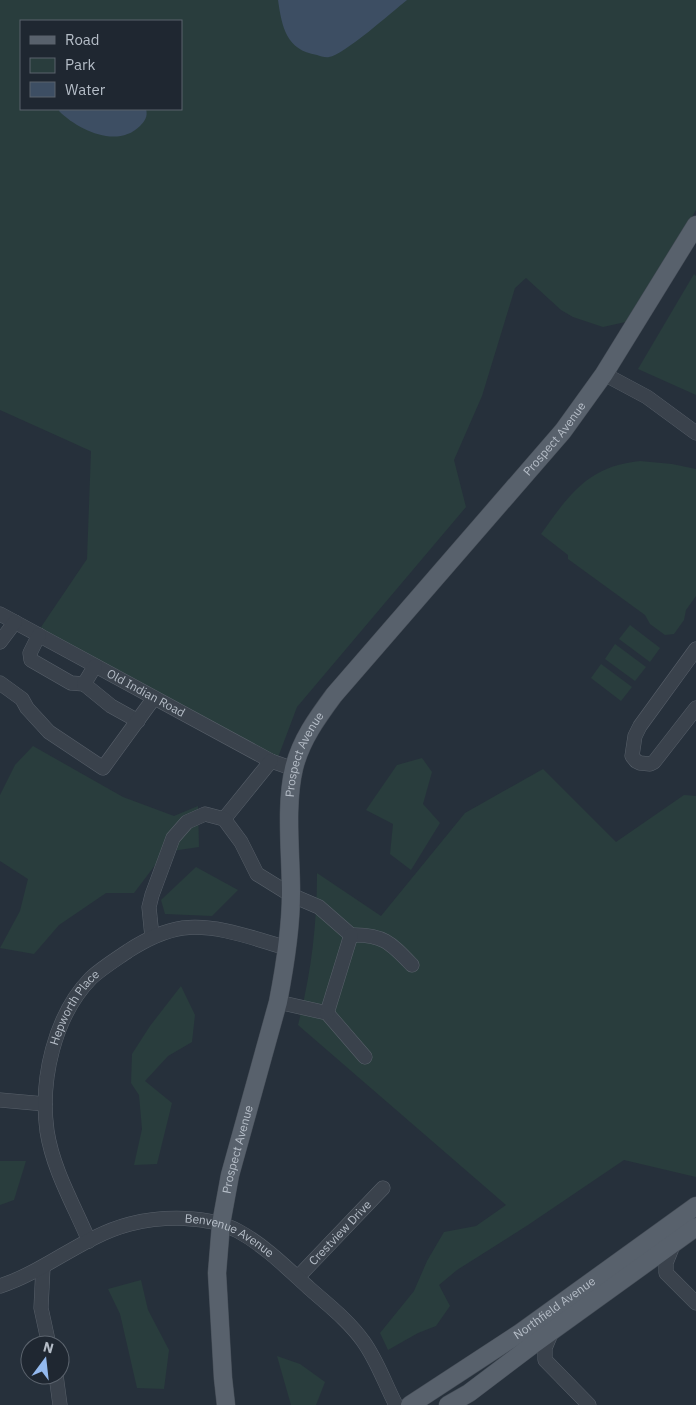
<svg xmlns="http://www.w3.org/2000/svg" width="696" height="1405" font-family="'IBM Plex Sans',sans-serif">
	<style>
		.green { fill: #293d3d; fill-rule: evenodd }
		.water { fill: #3d4e63 }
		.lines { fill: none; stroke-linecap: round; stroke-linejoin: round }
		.minor-casing { stroke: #58606a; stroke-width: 15 }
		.major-casing { stroke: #434b55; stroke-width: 19 }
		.minor { stroke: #3a424c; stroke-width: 14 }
		.major { stroke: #58616c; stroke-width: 18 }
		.labels { text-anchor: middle; stroke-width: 4.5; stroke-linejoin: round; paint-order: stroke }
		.street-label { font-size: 12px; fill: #b5bdc7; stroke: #1f2731 }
	</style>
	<rect width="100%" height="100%" fill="#26303b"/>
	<g class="green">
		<path d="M0,0H696V210L630,321L603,327L573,317L561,310L526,278L515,288L482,396L454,460L466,507L297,707L277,760L37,633L87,559L91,451L0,410ZM21,21H181V109H21Z"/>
		<polygon points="694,274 696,276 696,395 638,369"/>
		<path d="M640,461L672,464L696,469V596L686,610L684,620L674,634L665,635L650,624L645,615L568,559V555L541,534C569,495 588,466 640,461Z"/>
		<polygon points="630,625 660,648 650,662 619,639"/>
		<polygon points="615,644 646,667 635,681 605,659"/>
		<polygon points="601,664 632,687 621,701 591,678"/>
		<polygon points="33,746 123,797 174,816 198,806 199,847 165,852 134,893 106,893 59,925 34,954 0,948 20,911 28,879 0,861 0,795 15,765"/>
		<polygon points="422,758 432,772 423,804 440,823 411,870 390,854 393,824 366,810 397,765"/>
		<path d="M543,769L616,842L684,795L696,796V1177L624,1160L528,1225L457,1270L439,1285L450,1306L436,1326L418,1333L388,1350L380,1333L414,1291L427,1261L444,1232L476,1226L506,1205L298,1025C311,974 317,926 317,873L381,916L465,813Z"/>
		<polygon points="196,867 238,890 212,916 165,914 161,900"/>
		<polygon points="181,986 195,1015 192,1042 168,1056 145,1081 172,1103 157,1164 134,1165 142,1129 139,1095 131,1083 132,1054 150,1026"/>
		<polygon points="0,1161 26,1161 14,1200 0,1205"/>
		<polygon points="141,1280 148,1310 169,1350 164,1389 137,1388 120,1314 108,1289"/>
		<polygon points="277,1356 300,1364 325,1382 316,1405 291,1405"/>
	</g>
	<g class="water">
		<path d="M278,0H407C393,11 344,55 329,57C326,58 320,56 317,55C286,50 282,27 278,0Z"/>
		<path d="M60,109H146C148,116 145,121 140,126C117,149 78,130 59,111Z"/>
	</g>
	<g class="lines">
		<g class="minor-casing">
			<g id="minor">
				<polyline points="604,374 647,397 696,433"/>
				<path id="s1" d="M0,614L271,761L294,769"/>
				<polyline points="39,635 30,653 31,660 71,683 84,684"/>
				<polyline points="0,642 15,622"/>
				<polyline points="696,649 640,726 635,736 632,756 636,761 640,763 650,764 654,762 696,708"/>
				<polyline points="95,666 84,684 111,706 138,721"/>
				<polyline points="0,683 22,699 27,708 49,732 103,768 154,698"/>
				<polyline points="224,819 271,761"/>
				<path d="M152,937L149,907L152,895L173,838L187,822L205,814L224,819L241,842L257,874L291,895L319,907L351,935C383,934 391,943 412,965"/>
				<polyline points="278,1002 327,1013 365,1057"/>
				<polyline points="327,1013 351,935"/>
				<polyline points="0,1100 45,1104"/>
				<path id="s2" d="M89,1241C74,1205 53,1170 47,1131C40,1080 54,1016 91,978C102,968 115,960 128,951C145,940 162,931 183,928C218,924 255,939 287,948"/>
				<polyline points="674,1243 666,1263 666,1273 696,1303"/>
				<polyline points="43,1267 41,1308 49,1345"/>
				<path id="s3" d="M298,1277L383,1188"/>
				<path id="s4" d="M0,1286C46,1271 83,1236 130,1224C162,1216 208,1215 238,1231C264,1245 287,1268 309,1288C327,1304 349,1321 363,1341C377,1360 385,1384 396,1405"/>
				<polyline points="553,1329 545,1348 545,1360 589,1405"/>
				<polyline points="56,1375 60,1405"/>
			</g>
		</g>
		<g class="major-casing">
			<g id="major">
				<path id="s5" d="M226,1405L223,1378L217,1273L221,1224L230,1175L278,1002C285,966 291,930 291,893C291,854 285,806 294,768C301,740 317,718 334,695L563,431L604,374L696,225"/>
				<path id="s6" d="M410,1405L520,1333L696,1206"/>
				<polyline points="448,1405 469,1393 531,1346 696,1227"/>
			</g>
		</g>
		<use href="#minor" class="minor"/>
		<use href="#major" class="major"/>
	</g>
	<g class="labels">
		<g class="street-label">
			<text dy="4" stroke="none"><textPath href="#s5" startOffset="1068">Prospect Avenue</textPath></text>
			<text dy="4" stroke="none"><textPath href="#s1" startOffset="166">Old Indian Road</textPath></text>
			<text dy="4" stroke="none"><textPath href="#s5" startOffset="662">Prospect Avenue</textPath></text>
			<text dy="4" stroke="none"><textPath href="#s2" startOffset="248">Hepworth Place</textPath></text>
			<text dy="4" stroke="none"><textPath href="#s5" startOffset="258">Prospect Avenue</textPath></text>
			<text dy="4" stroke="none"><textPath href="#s3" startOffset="61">Crestview Drive</textPath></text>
			<text dy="4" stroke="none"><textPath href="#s4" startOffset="248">Benvenue Avenue</textPath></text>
			<text dy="4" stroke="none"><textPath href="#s6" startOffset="174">Northfield Avenue</textPath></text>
		</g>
	</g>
	<rect x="20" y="20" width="162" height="90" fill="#1f2731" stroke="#5b636d"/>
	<rect x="30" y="36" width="25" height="8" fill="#58616c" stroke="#5b636d"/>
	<text x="65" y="45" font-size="15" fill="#b5bdc7">Road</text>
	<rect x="30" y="58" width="25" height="15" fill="#293d3d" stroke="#5b636d"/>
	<text x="65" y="70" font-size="15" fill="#b5bdc7">Park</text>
	<rect x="30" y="82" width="25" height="15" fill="#3d4e63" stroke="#5b636d"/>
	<text x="65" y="95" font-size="15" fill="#b5bdc7">Water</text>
	<g transform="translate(45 1360) rotate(15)"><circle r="24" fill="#1f2731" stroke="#5b636d"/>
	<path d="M0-4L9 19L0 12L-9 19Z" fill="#93b9ee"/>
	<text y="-8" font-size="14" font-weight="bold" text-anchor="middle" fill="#b5bdc7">N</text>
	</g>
</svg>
